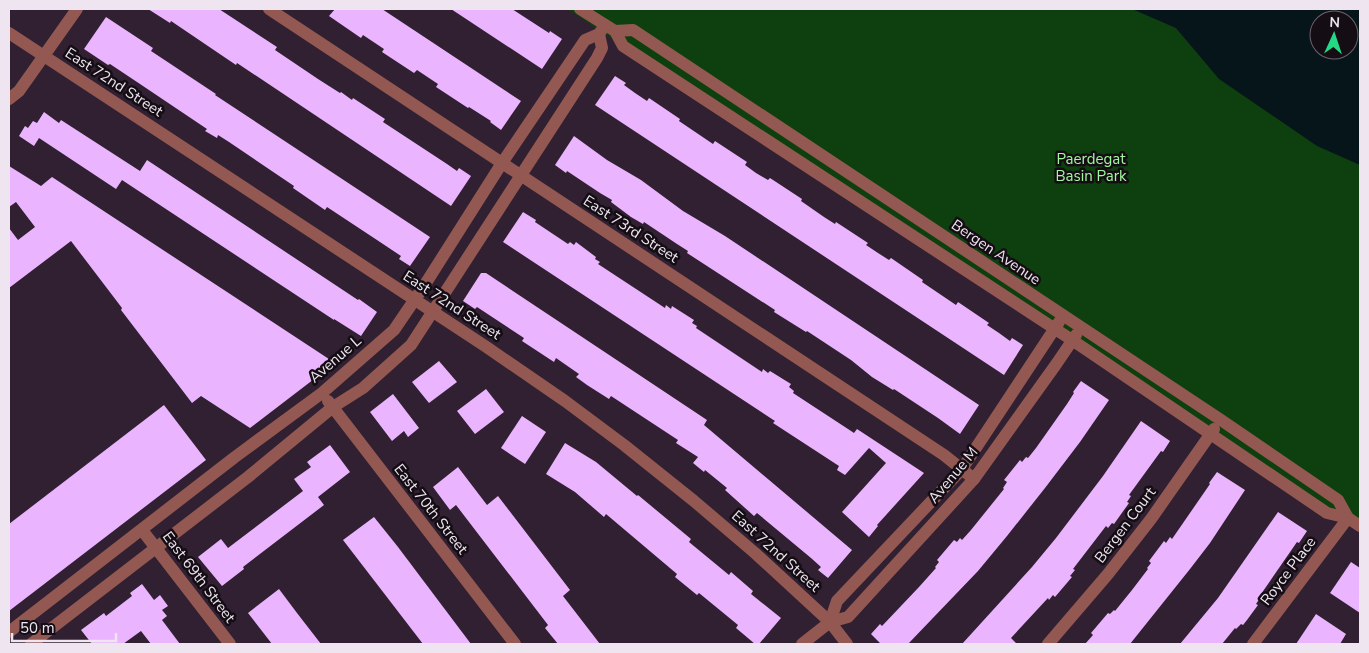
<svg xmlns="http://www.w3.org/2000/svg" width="1369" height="653" font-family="'Nunito Sans',sans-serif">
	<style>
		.green { fill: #0d400e }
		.water { fill: #06151a; fill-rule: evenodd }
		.building { fill: #eab4fe }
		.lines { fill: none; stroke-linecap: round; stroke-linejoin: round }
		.minor { stroke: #935851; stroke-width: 12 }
		.labels { text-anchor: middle; stroke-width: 5; stroke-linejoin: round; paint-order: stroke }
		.street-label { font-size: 15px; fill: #efe5f0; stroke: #140d14 }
		.park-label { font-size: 15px; fill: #a2f79e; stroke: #140d14 }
	</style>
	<rect width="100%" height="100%" fill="#302031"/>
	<polygon class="green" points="567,9 1136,9 1143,13 1176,28 1191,46 1360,159 1360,532"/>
	<path class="water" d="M1132,9H1360V165L1317,146L1219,79L1176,28ZM1319,20H1349V50H1319Z"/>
	<g class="building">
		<polygon points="148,9 219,9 277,47 275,50 318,79 340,93 341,92 352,100 353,98 385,119 383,122 447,164 457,171 459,168 471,176 451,206 237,63 236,65 171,21 170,23"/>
		<polygon points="335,9 382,9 521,101 501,130 490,122 491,121 469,107 468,108 436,87 438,84 417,70 414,73 382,52 384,49 363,35 361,38 329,16"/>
		<polygon points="451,9 512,9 549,33 550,31 562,39 542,69"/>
		<polygon points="106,17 153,48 151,51 216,94 215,95 430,237 410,266 399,259 401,256 380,242 327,207 325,210 293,188 294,186 229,142 218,135 217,138 205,131 207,129 140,84 110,64 108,65 84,49"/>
		<polygon points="615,76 626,83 624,85 635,93 647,101 649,98 680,119 679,121 713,144 715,141 747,162 745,165 756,173 768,180 770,178 802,199 801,201 824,217 835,224 836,222 868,243 866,245 878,253 889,260 891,258 923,280 922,282 956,305 958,302 989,323 987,325 999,333 1010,341 1012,338 1023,345 1004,375 595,105"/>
		<polygon points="44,112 59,123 61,120 140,171 147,160 358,300 359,299 377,312 361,336 334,319 334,320 122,180 116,189 39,138 34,146 19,136 25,126 28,128 33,121 37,123"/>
		<polygon points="574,136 607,160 641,180 683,211 725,236 979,405 960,434 938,418 894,389 893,390 872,377 851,360 807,331 806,332 774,312 775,310 687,253 688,251 677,244 644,222 643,224 631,217 611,202 612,200 600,193 567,171 566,173 555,165"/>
		<polygon points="9,166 41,186 52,177 335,363 250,428 201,396 192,403 121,310 122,308 71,241 9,288 9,228 18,240 35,227 16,202 9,207"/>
		<polygon points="523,212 536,220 535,222 568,244 570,242 574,245 576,242 596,257 595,259 600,262 598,264 665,308 666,305 671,309 672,306 694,320 692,323 697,326 696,328 762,372 763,369 768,373 770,371 791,384 789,387 794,391 793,393 848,429 854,433 857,429 924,473 877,525 878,526 869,537 842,512 886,463 869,448 845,475 837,470 839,466 773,423 775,421 503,242"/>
		<polygon points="481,273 486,273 707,420 704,425 852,550 828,578 818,570 821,567 811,558 757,513 754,516 725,490 727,488 705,470 704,472 693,463 698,457 676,443 678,440 611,396 609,399 587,385 576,377 579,374 556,358 554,362 522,341 524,338 477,307 475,309 463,301"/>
		<polygon points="439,361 457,382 429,403 412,382"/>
		<polygon points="1081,381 1109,400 1080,442 1045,488 1007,536 978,571 908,644 881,644 871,634 880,624 882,626 919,587 936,568 935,567 939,562 937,560 954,540 957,542 960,538 962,540 971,530 1004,489 1003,488 1007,482 1004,480 1020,460 1022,462 1026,457 1028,458 1036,448 1067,404 1074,393 1073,392"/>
		<polygon points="486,389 504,412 475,434 457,411"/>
		<polygon points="393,394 419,428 408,437 404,431 392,441 370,412"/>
		<polygon points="164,405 206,460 9,611 9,524"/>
		<polygon points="522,416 546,432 525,464 501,448"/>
		<polygon points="1141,421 1170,441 1163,452 1161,451 1129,495 1131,496 1127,502 1129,503 1114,524 1112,523 1108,528 1106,526 1073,569 1075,570 1070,576 1072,577 1055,597 1053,595 1049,600 1048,598 1011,638 1017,644 962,644 1032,567 1056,538 1103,476"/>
		<polygon points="565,443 596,462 637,496 638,495 691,539 689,542 729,575 731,572 753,591 751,594 781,618 759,644 755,644 736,628 738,625 699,593 697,595 675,577 677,574 606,514 604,517 575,492 546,474"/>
		<polygon points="330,445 350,472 318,497 324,505 243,567 244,569 222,586 198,557 221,539 228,548 303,491 294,479 311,467 307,462"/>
		<polygon points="458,467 487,505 498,496 570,590 563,596 600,644 558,644 545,628 548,625 456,505 450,510 433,487"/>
		<polygon points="1217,472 1245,490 1210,543 1190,569 1130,644 1085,644 1093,635 1091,633 1108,613 1110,614 1114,610 1115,611 1132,590 1148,569 1147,568 1151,563 1149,561 1164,541 1166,543 1170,537 1172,539 1210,484 1209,483"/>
		<polygon points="1278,512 1307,531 1299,543 1297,542 1259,597 1260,598 1256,604 1258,605 1247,620 1243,625 1241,624 1236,629 1235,628 1222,644 1180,644 1218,598"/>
		<polygon points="374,517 398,547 471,644 423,644 343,540"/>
		<polygon points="1351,562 1360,568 1360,613 1330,593"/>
		<polygon points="142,584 154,600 160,595 168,606 162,610 167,616 162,620 180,644 151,644 141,631 123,644 92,644 81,630 104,613 106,616 132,596 130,593"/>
		<polygon points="279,589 297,613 321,644 272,644 248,613"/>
		<polygon points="1316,614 1346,634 1340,644 1296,644"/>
	</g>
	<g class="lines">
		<g class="minor">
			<polyline points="269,9 944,455 974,479"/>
			<polyline points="580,9 615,31 623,46 1072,340 1327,513 1348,518 1360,526"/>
			<polyline points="615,31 633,30 1221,420 1338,500 1348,518"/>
			<polyline points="9,33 485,346 565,401 624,445 694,501 755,553 830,622 847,644"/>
			<polyline points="9,99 19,91 77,9"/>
			<polyline points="328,401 515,644"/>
			<polyline points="142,530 230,644"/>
			<polyline points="830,622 837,601 962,469 1059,322"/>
			<polyline points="9,632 235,457 322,393 394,330 424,286 502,163 585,40 599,34 605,25"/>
			<polyline points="31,644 248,477 333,407 363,388 411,345 597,58 602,48 599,34"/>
			<polyline points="802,644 830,622 848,617 974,479 1057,363 1076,335"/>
			<polyline points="1048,644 1108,574 1151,519 1214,429"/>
			<polyline points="1253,644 1348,518"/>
		</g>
	</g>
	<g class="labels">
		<g class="street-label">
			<text transform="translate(114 82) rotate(33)" y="5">East 72nd Street</text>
			<text transform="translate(631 229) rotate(33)" y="5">East 73rd Street</text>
			<text transform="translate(996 252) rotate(34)" y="5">Bergen Avenue</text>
			<text transform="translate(452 305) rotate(33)" y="5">East 72nd Street</text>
			<text transform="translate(335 359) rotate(-41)" y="5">Avenue L</text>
			<text transform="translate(953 475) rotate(-50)" y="5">Avenue M</text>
			<text transform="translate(431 509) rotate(52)" y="5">East 70th Street</text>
			<text transform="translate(1125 525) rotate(-53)" y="5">Bergen Court</text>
			<text transform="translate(776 551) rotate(42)" y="5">East 72nd Street</text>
			<text transform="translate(1288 571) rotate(-53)" y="5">Royce Place</text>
			<text transform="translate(199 577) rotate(53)" y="5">East 69th Street</text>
		</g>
		<g class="park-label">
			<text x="1091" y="164">Paerdegat<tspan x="1091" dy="17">Basin Park</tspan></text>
		</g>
	</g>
	<rect width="1369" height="653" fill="none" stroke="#efe5f0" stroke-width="20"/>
	<g transform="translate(1334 35) rotate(3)"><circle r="24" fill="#140d14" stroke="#6c636c"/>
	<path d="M0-4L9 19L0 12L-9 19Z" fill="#24d886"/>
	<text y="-8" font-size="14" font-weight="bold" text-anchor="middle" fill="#efe5f0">N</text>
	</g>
	<path d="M12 633v8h104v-8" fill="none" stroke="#efe5f0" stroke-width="2.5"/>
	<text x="20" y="633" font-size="15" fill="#efe5f0" stroke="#140d14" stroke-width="4" paint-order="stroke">50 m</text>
</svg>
